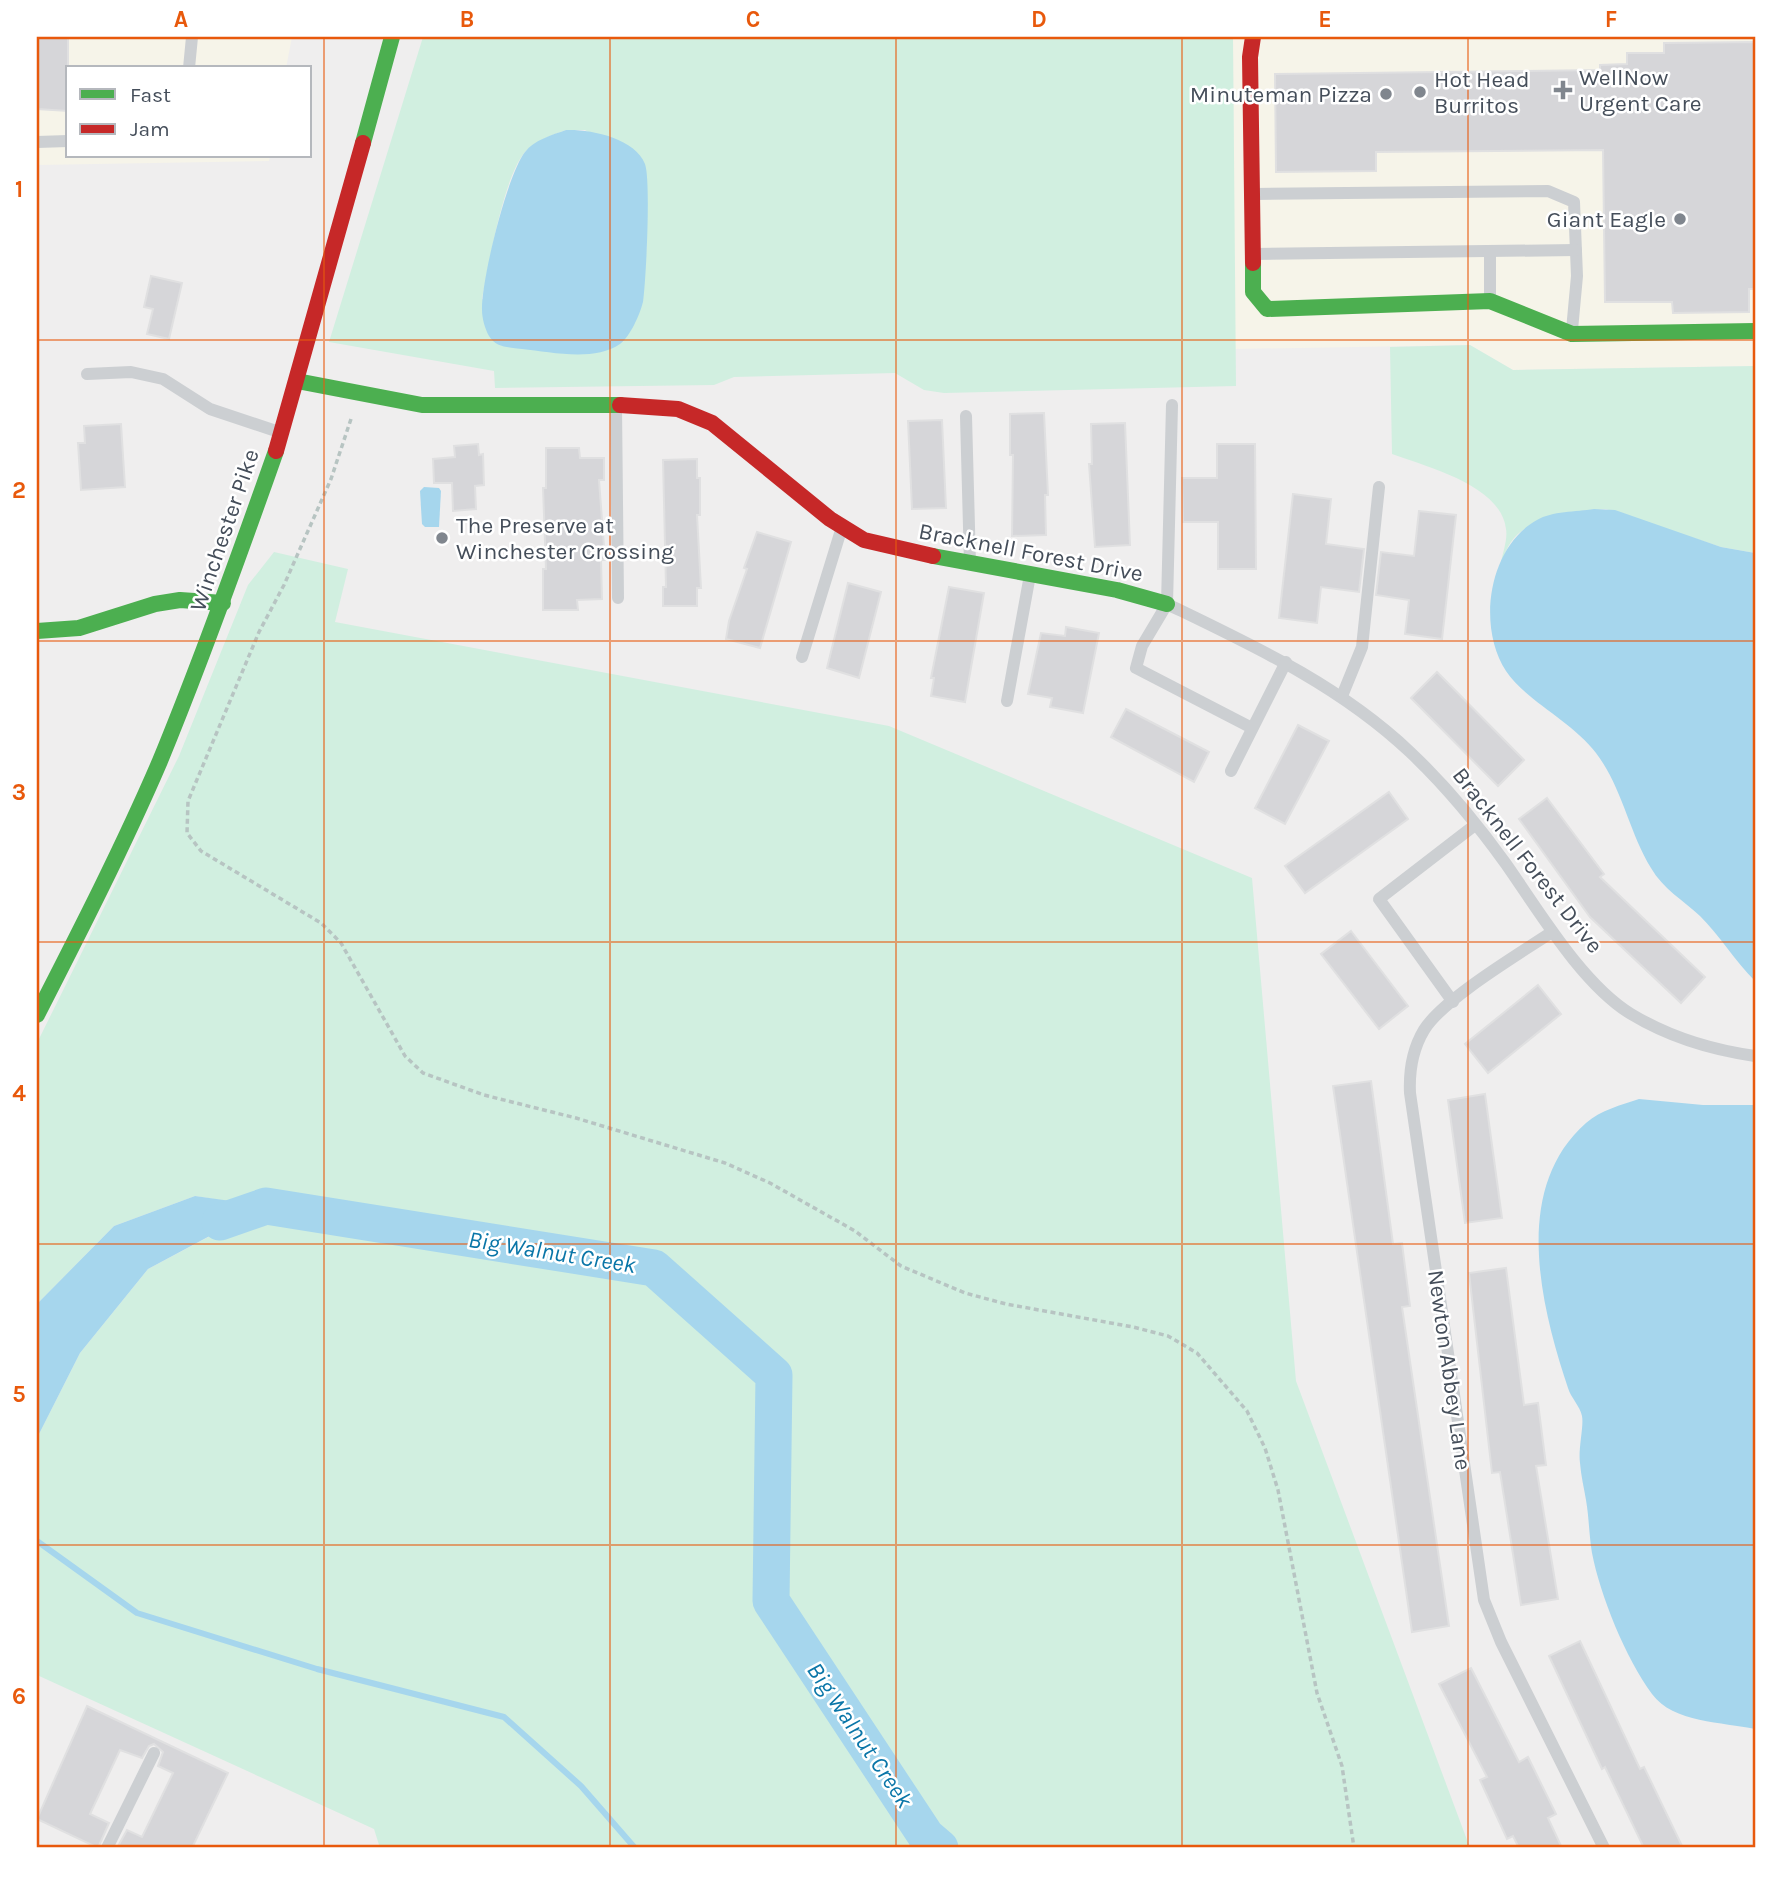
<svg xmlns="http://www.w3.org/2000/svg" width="1792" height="1885" font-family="Karla,sans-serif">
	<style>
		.commercial { fill: #f6f4e9 }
		.green { fill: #d1efe0; fill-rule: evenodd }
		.water { fill: #a6d6ed }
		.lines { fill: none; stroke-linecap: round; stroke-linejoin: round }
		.stream { stroke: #a6d6ed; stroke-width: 6 }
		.river { stroke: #a6d6ed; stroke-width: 37 }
		.building { fill: #d6d6d9; stroke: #e0e0e1; stroke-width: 2 }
		.path { stroke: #b7c4c2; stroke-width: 3.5; stroke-dasharray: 5 3.5; stroke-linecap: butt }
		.lane { stroke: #cccfd2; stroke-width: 12 }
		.fast { stroke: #4caf50; stroke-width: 16 }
		.jam { stroke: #c62828; stroke-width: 16 }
		.grid { fill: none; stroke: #e8590c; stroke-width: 2; stroke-opacity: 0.55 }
		.poi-dot { fill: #80868e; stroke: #fff; stroke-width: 2.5 }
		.labels { text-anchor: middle; stroke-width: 5; stroke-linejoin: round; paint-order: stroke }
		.poi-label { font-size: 23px; fill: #454e5a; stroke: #fff; text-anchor: start }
		.street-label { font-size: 23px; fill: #454e5a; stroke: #fff }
		.water-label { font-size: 24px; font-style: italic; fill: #0a76a8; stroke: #fff }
		.neatline { fill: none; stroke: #e8590c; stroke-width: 2.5 }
		.grid-label { font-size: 23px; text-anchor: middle; font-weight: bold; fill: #e8590c }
	</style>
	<rect width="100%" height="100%" fill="#efeeee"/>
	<g class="commercial">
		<polygon points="37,37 292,37 286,68 68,68 68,156 270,156 269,161 37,165"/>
		<polygon points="1233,37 1755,37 1755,366 1513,370 1470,345 1234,349"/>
	</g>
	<g class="green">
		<path d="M423,37H1233L1236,386L944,393L924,390L895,373L734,377L714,385L495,388L494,371L329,342ZM566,130H585L645,165L647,240L642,305L623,342L482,299C489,265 504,170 528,149C539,140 552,135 566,130Z"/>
		<path d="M1470,345L1513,370L1755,366V553L1721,547L1606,509C1578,510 1529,516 1511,542C1506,549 1503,559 1500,567C1502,555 1508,540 1506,529C1501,485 1427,467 1392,454L1390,347Z"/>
		<polygon points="274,552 348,569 335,622 889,726 1252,878 1296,1381 1470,1848 380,1848 374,1829 37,1675 37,1438 80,1353 148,1269 265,1207 195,1196 114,1226 37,1304 37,1043 179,756 248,585"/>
	</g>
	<g class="water">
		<path d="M566,130C590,129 635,138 645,164C651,181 646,282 643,302C640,314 630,337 620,344C594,362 551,352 522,349C509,347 496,348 489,336C485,329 482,318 482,310C481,281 507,175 525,152C534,140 552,135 566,130Z"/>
		<polygon points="424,487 439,488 441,491 439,527 425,527 422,524 420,491"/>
		<path d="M1594,509L1615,510L1721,547L1755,553V981C1735,961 1720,936 1700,916C1683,900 1663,889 1651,868C1629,832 1622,787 1596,753C1572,721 1526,701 1506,671C1477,627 1488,547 1537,520C1552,511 1576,512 1594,509Z"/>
		<path d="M1639,1099L1703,1105H1755V1729C1723,1722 1673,1723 1652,1694C1626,1659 1600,1595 1592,1553C1589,1535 1589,1517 1586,1500C1584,1488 1581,1476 1580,1463C1578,1449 1584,1426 1582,1416C1580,1406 1571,1398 1568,1388C1541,1307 1511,1189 1586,1123C1601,1110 1621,1105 1639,1099Z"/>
		<polygon points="195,1196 266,1206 148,1269 80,1353 37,1438 37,1304 114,1226"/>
	</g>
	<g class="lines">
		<polyline class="stream" points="37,1541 137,1613 317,1669 504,1717 581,1786 635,1848"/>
		<polyline class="river" points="220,1222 266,1206 654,1268 774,1375 771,1601 926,1836 940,1848"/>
	</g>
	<g class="building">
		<polygon points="37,37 68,37 68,111 37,109"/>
		<polygon points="1755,42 1755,289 1749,289 1749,312 1673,313 1672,302 1605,302 1603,150 1376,152 1376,171 1276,172 1275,74 1600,70 1600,65 1627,64 1627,53 1664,53 1664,43"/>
		<polygon points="151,276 182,283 169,339 147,334 153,309 144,307"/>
		<polygon points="1044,413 1048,495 1045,495 1046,535 1012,536 1013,455 1010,455 1010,414"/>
		<polygon points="942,420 946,508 912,509 908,421"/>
		<polygon points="1125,423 1130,545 1095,547 1089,464 1092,464 1091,424"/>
		<polygon points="121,424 125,487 81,490 78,443 85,443 84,426"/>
		<polygon points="478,444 479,455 483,454 484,485 475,486 476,509 453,511 452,483 434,483 433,459 455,457 454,446"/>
		<polygon points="1217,444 1255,444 1256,569 1218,569 1218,522 1183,522 1182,478 1217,478"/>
		<polygon points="546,448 579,448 580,458 604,458 604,480 599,480 605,560 601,560 602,599 577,600 578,610 543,610 543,569 546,569 543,488 546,488"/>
		<polygon points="697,459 697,478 700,478 700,515 697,515 701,588 697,588 697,606 663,606 663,587 666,587 663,460"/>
		<polygon points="1293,494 1331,499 1326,544 1364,549 1359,592 1321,587 1317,623 1279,618"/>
		<polygon points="1419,511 1456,515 1442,639 1405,634 1409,600 1376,595 1381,552 1414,556"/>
		<polygon points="757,532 791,542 760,648 726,639 729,621 747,569 744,568"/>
		<polygon points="848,583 881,592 859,678 827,668"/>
		<polygon points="949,587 984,593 965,702 931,696 934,678 931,678"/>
		<polygon points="1066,627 1099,633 1083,713 1050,707 1052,698 1028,694 1041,633 1065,636"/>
		<polygon points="1437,672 1524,760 1498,786 1411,698"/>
		<polygon points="1126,709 1209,752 1194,782 1111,737"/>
		<polygon points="1298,725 1329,741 1285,824 1255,808"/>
		<polygon points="1389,792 1408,819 1305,893 1285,866"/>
		<polygon points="1547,798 1604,874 1600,877 1705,977 1681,1003 1590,917 1519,819"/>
		<polygon points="1351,931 1408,1006 1379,1029 1321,954"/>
		<polygon points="1538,985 1561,1014 1488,1073 1465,1044"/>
		<polygon points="1371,1081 1393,1244 1402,1243 1405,1267 1410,1306 1402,1307 1449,1626 1412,1632 1333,1086"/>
		<polygon points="1485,1094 1502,1218 1465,1223 1448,1100"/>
		<polygon points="1506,1268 1524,1405 1538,1403 1546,1465 1536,1466 1558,1599 1521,1605 1500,1472 1492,1473 1469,1273"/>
		<polygon points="1580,1641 1640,1769 1644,1767 1683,1848 1644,1848 1605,1767 1602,1769 1549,1656"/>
		<polygon points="1471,1668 1519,1762 1528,1757 1556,1814 1548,1818 1562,1848 1519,1848 1513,1836 1507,1839 1480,1780 1487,1777 1439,1684"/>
		<polygon points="87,1706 228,1773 192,1848 117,1848 127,1830 142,1837 173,1773 158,1766 163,1752 154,1744 149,1746 142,1758 120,1750 90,1814 109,1823 98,1848 37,1819"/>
	</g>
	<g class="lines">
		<polyline class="path" points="351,419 331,479 284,585 259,632 188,801 187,833 201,851 321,923 341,943 405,1056 423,1073 484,1095 576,1118 725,1163 770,1183 855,1231 901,1266 965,1293 1006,1304 1133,1327 1168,1336 1197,1353 1247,1411 1265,1448 1278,1490 1317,1693 1342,1766 1354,1848"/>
		<g class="lane">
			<polyline points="189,68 192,37"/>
			<polyline points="37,142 68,141"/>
			<polyline points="1254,194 1548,191 1574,202 1577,276 1572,330"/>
			<polyline points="1490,251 1490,301"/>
			<polyline points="1253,254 1576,250"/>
			<polyline points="87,374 131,372 163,379 210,409 282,433"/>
			<polyline points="1172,405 1167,604 1142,646 1136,668 1252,728"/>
			<polyline points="616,406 618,598"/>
			<polyline points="966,416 970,564"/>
			<path d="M1167,604C1254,646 1339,685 1410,752C1445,785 1478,825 1506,864C1539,911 1582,984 1631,1014C1669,1037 1712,1050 1755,1056"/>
			<polyline points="802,657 842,527"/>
			<polyline points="1342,696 1362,647 1379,487"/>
			<polyline points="1007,701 1030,575"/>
			<polyline points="1231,771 1286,662"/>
			<path d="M1552,932C1519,954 1443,999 1424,1030C1412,1050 1409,1071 1410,1093L1484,1600L1501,1642L1604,1848"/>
			<polyline points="1453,1002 1379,899 1475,825"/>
			<polyline points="107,1848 154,1753"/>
		</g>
		<g class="fast">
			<polyline points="363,143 392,37"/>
			<polyline points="1253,263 1253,292 1267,309 1490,301 1572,334 1755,331"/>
			<polyline points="297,381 422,405 620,405"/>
			<polyline points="933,556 1117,590 1167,604"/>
			<polyline points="37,631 79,628 155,604 180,600 223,603"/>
			<path d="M37,1015C80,931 123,847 160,761C202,659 239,556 276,451"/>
		</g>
		<g class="jam">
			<polyline points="1253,263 1250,57 1253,37"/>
			<polyline points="620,405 678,409 712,423 830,519 864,540 933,556"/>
			<polyline points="276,451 363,143"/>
		</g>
	</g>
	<path class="grid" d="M324,37V1848M610,37V1848M896,37V1848M1182,37V1848M1468,37V1848M37,340H1755M37,641H1755M37,942H1755M37,1244H1755M37,1545H1755"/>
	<g class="poi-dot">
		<path d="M1559.5 79.5h7v7h7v7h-7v7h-7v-7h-7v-7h7z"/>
		<circle cx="1420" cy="92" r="7"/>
		<circle cx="1386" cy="94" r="7"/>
		<circle cx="1680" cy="219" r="7"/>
		<circle cx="442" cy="538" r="7"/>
	</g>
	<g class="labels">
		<g class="poi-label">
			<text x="1579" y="85">WellNow<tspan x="1579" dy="26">Urgent Care</tspan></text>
			<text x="1434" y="87">Hot Head<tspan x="1434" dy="26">Burritos</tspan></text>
			<text x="1372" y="102" text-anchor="end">Minuteman Pizza</text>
			<text x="1666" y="227" text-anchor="end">Giant Eagle</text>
			<text x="456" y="533">The Preserve at<tspan x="456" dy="26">Winchester Crossing</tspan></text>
		</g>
		<g class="street-label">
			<text transform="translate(224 530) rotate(-71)" y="8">Winchester Pike</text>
			<text transform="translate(1031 552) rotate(11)" y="8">Bracknell Forest Drive</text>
			<text transform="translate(1528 860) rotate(52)" y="8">Bracknell Forest Drive</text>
			<text transform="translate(1450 1370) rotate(82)" y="8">Newton Abbey Lane</text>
		</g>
		<g class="water-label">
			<text transform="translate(552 1252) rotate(9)" y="8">Big Walnut Creek</text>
			<text transform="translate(860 1735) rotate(56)" y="8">Big Walnut Creek</text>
		</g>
	</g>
	<rect width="1792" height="1885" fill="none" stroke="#ffffff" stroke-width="77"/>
	<rect x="66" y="66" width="245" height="91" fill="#ffffff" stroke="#b5b8bd" stroke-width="2"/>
	<rect x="80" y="89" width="35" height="10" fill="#4caf50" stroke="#b5b8bd" stroke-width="2"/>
	<text x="130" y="102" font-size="21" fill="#454e5a">Fast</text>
	<rect x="80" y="124" width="35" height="10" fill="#c62828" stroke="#b5b8bd" stroke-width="2"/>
	<text x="130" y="136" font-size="21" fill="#454e5a">Jam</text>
	<rect x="38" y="38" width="1716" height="1808" class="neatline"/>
	<g class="grid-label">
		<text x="181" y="27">A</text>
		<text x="467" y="27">B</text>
		<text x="753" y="27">C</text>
		<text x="1039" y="27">D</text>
		<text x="1325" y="27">E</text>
		<text x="1611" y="27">F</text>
		<text x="19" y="197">1</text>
		<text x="19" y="498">2</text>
		<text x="19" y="800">3</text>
		<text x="19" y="1101">4</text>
		<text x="19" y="1402">5</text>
		<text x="19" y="1704">6</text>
	</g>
</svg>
